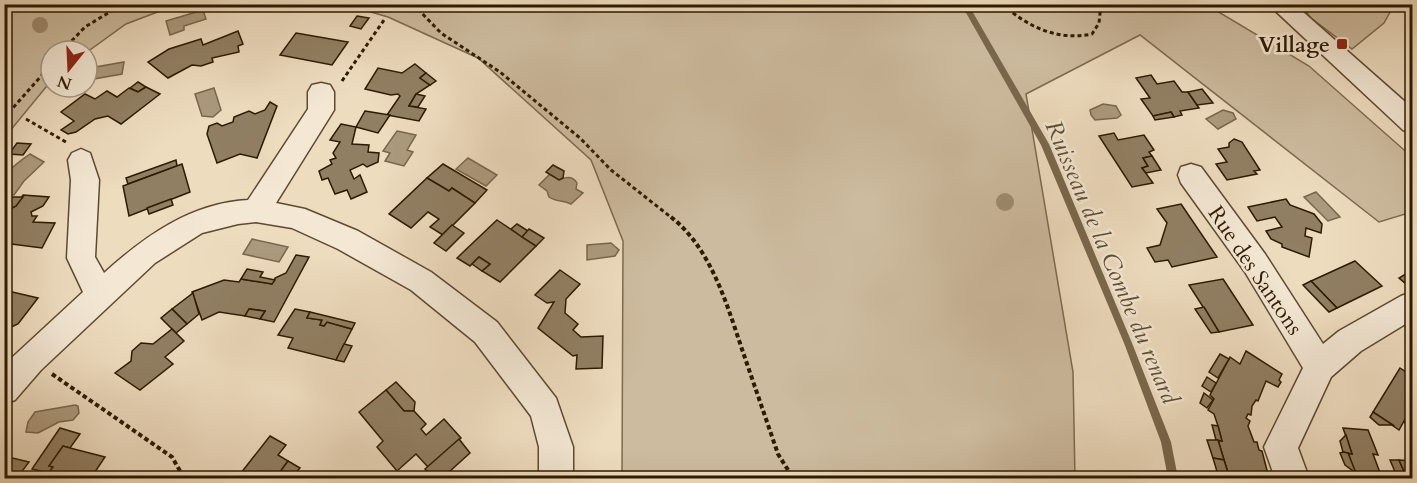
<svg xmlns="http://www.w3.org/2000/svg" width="1417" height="483" font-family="Cardo,serif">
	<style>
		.green { fill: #cdbb9f; stroke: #7d6a50; stroke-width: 1.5 }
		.water { fill: #ac9a7e; stroke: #79674c; stroke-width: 1.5 }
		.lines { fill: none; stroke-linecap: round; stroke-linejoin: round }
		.stream { fill: #79674c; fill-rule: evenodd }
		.building { fill: #917f63; stroke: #2d1a00; stroke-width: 1.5 }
		.minor-casing { stroke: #5d4a30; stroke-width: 3 }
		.path-far1 { stroke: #2d1a00; stroke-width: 3; stroke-dasharray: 4 3; stroke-linecap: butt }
		.path { stroke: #2d1a00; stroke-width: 4; stroke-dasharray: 4.5 3; stroke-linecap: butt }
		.minor { fill: #f4e8d5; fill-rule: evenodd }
		.tree { fill: #9e8c70 }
		.poi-dot { fill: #8f2418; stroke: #f4e8d5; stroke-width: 2 }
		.labels { text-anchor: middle; stroke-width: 5; stroke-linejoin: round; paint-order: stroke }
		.poi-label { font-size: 22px; font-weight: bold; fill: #2d1a00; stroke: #f4e8d5; text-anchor: end }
		.street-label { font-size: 22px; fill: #2d1a00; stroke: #f4e8d5 }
		.water-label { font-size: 24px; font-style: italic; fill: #604d32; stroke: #f4e8d5 }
	</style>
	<rect width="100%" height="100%" fill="#eedcbf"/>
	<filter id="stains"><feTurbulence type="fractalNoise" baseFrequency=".00333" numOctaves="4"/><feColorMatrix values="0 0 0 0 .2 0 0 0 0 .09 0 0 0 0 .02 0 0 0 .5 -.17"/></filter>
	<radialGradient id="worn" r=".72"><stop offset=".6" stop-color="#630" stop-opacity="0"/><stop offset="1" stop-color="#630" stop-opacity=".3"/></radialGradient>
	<g class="green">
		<polygon points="5,4 176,4 176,5 126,24 87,52 51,51 51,81 5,137"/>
		<polygon points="347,5 1207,5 1309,66 1412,157 1412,212 1379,222 1140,35 1026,94 1073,372 1075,478 622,478 623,241 591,160 478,58 388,17"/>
		<polygon points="1301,5 1394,5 1384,23 1352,49 1311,18"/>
	</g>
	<g class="water">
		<polygon points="203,10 206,19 184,26 184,30 170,35 166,21"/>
		<polygon points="124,62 122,74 88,80 90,68"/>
		<polygon points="214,88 221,110 213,117 202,116 195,94"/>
		<polygon points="1103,104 1116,106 1121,115 1117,118 1095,120 1091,115 1090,110"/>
		<polygon points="1223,110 1233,113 1236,119 1218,129 1206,119"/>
		<polygon points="397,131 416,135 407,150 413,152 404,166 385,161 390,153 383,151"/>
		<path d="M30,154L44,162L24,181L14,195L5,194C4,170 11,168 30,154Z"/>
		<polygon points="468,158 497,175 486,186 456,169"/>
		<path d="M550,174L559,180C567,176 573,176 577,183L576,189L583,193L571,204C563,200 556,202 549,197L547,191L539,185Z"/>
		<polygon points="1316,192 1340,217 1328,221 1304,197"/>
		<polygon points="252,239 288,247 279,262 243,254"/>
		<polygon points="611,243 619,250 615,256 587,260 587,245"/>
		<polygon points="75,405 78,406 79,413 73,420 59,422 38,433 26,432 28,422 35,412"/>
	</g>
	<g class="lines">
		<polygon class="stream" points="961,4 968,4 1049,144 1132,343 1171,442 1178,478 1168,478 1161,442 1124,343 1041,145"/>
	</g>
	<g class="building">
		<polygon points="357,16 369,18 361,29 350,26"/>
		<polygon points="238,31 243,44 238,46 239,52 212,58 213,62 201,66 192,65 168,78 148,62 169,49 201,39 203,45"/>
		<polygon points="296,33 348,42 332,65 280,55"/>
		<polygon points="415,64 426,73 420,78 430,85 416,94 409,106 426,109 419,121 387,115 400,96 398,94 391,95 365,89 378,68 402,73"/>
		<polygon points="426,73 436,81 430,85 420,78"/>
		<polygon points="1151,75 1157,84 1174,81 1182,92 1188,92 1199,108 1180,111 1182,115 1174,117 1171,112 1153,116 1141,99 1150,98 1136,78"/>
		<polygon points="138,82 146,87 138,92 130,88"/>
		<polygon points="146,87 160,94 121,124 108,116 95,119 76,132 68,134 61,130 74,121 61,112 85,94 95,99 107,91 117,97 129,88 138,92"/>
		<polygon points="1202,89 1213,103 1197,105 1188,92"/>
		<polygon points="416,94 425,96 418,107 409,106"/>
		<polygon points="270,102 277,106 257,158 240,154 217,163 207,134 209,126 217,123 222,126 233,122 234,117 249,111 255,114 265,110"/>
		<polygon points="365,111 390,115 378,133 356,127"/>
		<polygon points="1171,112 1174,117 1155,120 1153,116"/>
		<polygon points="341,124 356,127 352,144 369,145 368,152 379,153 378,162 367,167 363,164 350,170 354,179 360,175 367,192 351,199 347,190 335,194 328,178 322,180 319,171 332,164 330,160 336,158 333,153 340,142 330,140"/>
		<polygon points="1114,133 1118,140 1144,135 1154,150 1149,152 1152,156 1143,158 1148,166 1142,168 1153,183 1132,187 1099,136"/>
		<polygon points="1234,139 1242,142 1260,170 1254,171 1257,174 1227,180 1216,164 1227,162 1218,149 1229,147 1229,143"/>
		<polygon points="17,143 31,144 23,155 9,154"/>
		<polygon points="1152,156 1161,170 1146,173 1142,168 1148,166 1143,158"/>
		<polygon points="176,160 177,166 128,184 126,178"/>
		<polygon points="182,164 190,192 129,216 123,186"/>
		<polygon points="443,164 487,190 475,203 452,188 449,191 427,178"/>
		<polygon points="553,165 564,171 563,178 559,180 546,172"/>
		<polygon points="427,178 449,191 452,188 475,203 443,235 430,227 439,219 428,212 411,228 389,214"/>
		<polygon points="23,195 49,197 43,206 31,212 32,216 37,216 33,222 55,223 42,248 4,243 4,212 16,206"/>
		<polygon points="13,197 23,197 16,206 4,212 4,201"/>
		<polygon points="171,199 173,205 149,214 147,208"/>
		<polygon points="1286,199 1290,205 1314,214 1322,224 1321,233 1306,228 1305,236 1312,238 1309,257 1282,247 1282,244 1271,239 1266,231 1282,227 1275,217 1257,221 1248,207"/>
		<polygon points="1181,204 1217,257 1172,267 1168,260 1155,262 1147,248 1160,245 1167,223 1157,209"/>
		<polygon points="497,220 536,246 500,282 482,271 490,264 479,257 470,266 457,258"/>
		<polygon points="517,224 528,231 522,237 511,229"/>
		<polygon points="452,225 464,233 446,251 434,243"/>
		<polygon points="529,229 544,238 536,246 522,237"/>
		<polygon points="296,255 309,257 274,322 260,319 265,311 249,309 245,316 219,312 202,320 192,292 224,280 239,282 241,279 272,284 275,278 286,273"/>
		<polygon points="479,257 490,264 482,271 472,264"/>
		<polygon points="1355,261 1382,286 1337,308 1311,281"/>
		<polygon points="247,269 263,272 260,277 275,280 272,284 241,279"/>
		<polygon points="560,270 580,284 566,299 565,313 578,324 573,330 581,337 603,336 602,368 576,369 577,355 573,356 538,328 554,302 547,303 535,295"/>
		<polygon points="1412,270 1412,289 1399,278"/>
		<polygon points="1223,279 1242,308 1253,325 1219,332 1189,285"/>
		<polygon points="1311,281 1337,308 1329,312 1303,285"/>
		<polygon points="8,291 38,298 18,324 9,328 4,333 4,296"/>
		<polygon points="193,293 199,314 187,324 172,309"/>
		<polygon points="1204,307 1219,332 1211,333 1195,309"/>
		<polygon points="172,309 187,324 176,333 161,318"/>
		<polygon points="249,309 265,311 260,319 245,316"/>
		<polygon points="295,309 310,312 307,318 322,320 320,325 324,326 327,322 352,329 336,360 288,348 293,338 278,335"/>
		<polygon points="310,312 355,323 352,329 327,322 324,326 320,325 322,320 307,318"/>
		<polygon points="172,329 184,341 165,357 173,364 140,390 115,373 131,361 132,351 141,343 153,344"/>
		<polygon points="344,344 352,346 344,362 336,360"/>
		<polygon points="1246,351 1282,374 1279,380 1281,382 1278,387 1266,381 1258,401 1256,400 1252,406 1251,415 1248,414 1246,418 1250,421 1248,426 1254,442 1257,442 1259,450 1262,451 1269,478 1222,478 1221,476 1229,476 1218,440 1222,441 1218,426 1214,414 1208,410 1214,399 1210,395 1230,357 1240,364"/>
		<polygon points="1220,354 1229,359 1218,378 1209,372"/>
		<polygon points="1400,368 1412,376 1412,407 1399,430 1373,412"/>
		<polygon points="1207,377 1216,383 1211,392 1202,386"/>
		<polygon points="396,382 415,402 414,411 404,411 386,390"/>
		<polygon points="386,390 404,411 414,411 426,424 421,429 426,435 444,419 461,438 428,467 416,454 397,471 377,447 383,441 359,412"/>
		<polygon points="1204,393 1213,400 1207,408 1200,403"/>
		<polygon points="1412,407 1412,429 1404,422"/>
		<polygon points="1373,412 1393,425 1379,425 1370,417"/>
		<polygon points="1212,425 1218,426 1222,441 1216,440"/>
		<polygon points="60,428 80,434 70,448 63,446 49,466 53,467 49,473 32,469"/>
		<polygon points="1343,428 1368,430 1378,455 1373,454 1382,478 1357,478 1348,453 1352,454"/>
		<polygon points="1346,435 1352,454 1343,452 1340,441"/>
		<polygon points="270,436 286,445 278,455 288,461 280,472 291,478 237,478"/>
		<polygon points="459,439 470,453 450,471 433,477 425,469"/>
		<polygon points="1207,440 1218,440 1224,460 1213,458"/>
		<polygon points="63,446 70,448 105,457 91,478 45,478 53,467 49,466"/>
		<polygon points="1343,452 1348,453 1356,473 1345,465 1340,453"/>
		<polygon points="4,456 29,462 17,478 4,478"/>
		<polygon points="1213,458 1224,460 1229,476 1218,475"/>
		<polygon points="1390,460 1399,460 1407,478 1396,474"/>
		<polygon points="1399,460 1412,461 1412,478 1407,478"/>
		<polygon points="288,461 300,468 291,478 280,472"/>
	</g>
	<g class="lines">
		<g class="minor-casing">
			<g id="minor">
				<polygon points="1268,4 1294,4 1412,108 1412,133 1403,130"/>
				<path d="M321,83L330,85L334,92V110L276,203L305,209L358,231L431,272L497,322L556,398L573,447V478H539V447L531,416L475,342L411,290L338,249L292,228L256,222L238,224L202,233L155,263L41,370L15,400L4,404V365L83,292L67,258L71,180L68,160L72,153L81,149L90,153L99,180L95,257L104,273C145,236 191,203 248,200L308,109V92L312,85Z"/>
				<polygon points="1191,164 1201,167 1265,254 1323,344 1339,331 1401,296 1412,292 1412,320 1361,351 1331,377 1298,448 1309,478 1275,478 1264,447 1303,368 1245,272 1181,183 1178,175 1181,167"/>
			</g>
		</g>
		<g class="path-far1">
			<polyline points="413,4 441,33 500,72 580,138 611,170 672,218"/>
			<path d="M1002,4C1028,27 1057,41 1092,34L1099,23L1101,4"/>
			<polyline points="62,51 85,27 123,4"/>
			<polyline points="342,81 384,20"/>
			<polyline points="4,118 51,65"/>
			<polyline points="26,119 66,142"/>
		</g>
		<g class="path">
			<path d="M671,217C713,250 728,309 745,358C756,390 767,422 778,454L793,478"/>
			<polyline points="52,374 172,457 184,478"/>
		</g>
		<use href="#minor" class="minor"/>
	</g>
	<g class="tree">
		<circle cx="40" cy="25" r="8"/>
		<circle cx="1005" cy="202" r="9"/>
	</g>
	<rect class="poi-dot" x="1336" y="38" width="12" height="12" rx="3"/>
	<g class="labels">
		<g class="poi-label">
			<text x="1330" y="52">Village</text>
		</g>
		<g class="street-label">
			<text transform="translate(1256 270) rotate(56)" y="8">Rue des Santons</text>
		</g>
		<g class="water-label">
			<text transform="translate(1112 262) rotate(67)" y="8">Ruisseau de la Combe du renard</text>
		</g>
	</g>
	<rect width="1417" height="483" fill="none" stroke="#eedcbf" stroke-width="24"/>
	<rect x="6" y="6" width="1405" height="471" fill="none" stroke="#2d1a00" stroke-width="3"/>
	<rect x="12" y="12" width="1393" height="459" fill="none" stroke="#2d1a00" stroke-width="1.5"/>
	<g transform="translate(69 69) rotate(198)"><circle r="28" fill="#f4e8d5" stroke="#a49680" stroke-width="1.5"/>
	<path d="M0-4.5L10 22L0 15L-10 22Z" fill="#8f2418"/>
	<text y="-9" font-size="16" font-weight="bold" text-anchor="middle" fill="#2d1a00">N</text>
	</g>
	<rect width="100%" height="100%" filter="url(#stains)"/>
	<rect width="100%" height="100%" fill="url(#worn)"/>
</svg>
